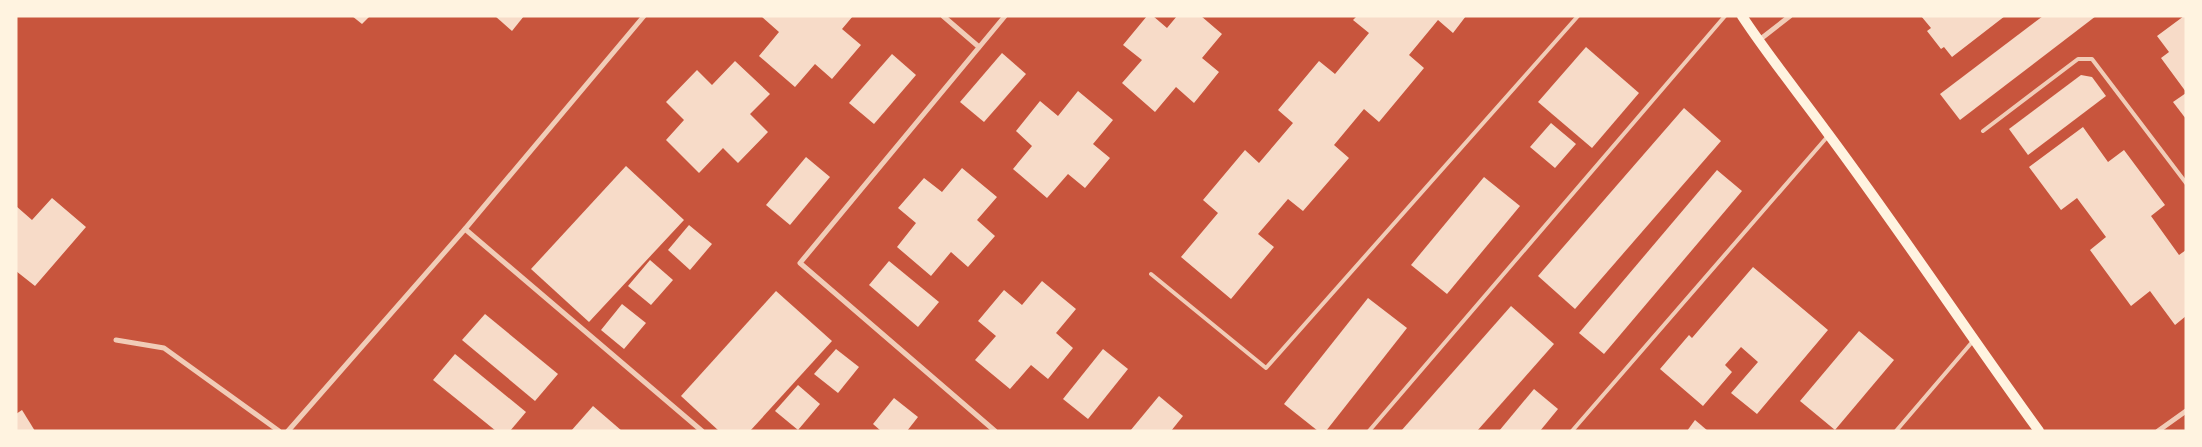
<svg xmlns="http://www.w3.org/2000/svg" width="2202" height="447" font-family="'Fira Sans',sans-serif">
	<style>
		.building { fill: #f7dbc8 }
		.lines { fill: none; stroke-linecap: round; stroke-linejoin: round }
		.service { stroke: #f1ccb7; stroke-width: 4 }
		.minor { stroke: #f1ccb7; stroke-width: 5 }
		.secondary { stroke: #fff3e0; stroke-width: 10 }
	</style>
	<rect width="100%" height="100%" fill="#c8553d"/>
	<g class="building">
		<polygon points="352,16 370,16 362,24"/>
		<polygon points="495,16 524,16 512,31"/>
		<polygon points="761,16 853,16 842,29 861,45 832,79 815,64 795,87 759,56 779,32"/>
		<polygon points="1147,16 1153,16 1167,28 1177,16 1201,16 1222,34 1202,58 1219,72 1194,103 1176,87 1155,112 1122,83 1142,60 1123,45"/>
		<polygon points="1357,16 1466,16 1453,33 1438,20 1409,55 1424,68 1379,122 1364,109 1334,145 1349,158 1303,211 1288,199 1258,234 1274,247 1231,299 1181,257 1218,213 1203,200 1245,150 1259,163 1293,123 1278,110 1319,61 1335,74 1369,33 1353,20"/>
		<polygon points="1921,16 2005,16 1952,57 1944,47 1941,49 1927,31 1931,28"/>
		<polygon points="2043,16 2096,16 1960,120 1940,94"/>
		<polygon points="2184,16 2186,16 2186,92 2161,58 2169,52 2157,36"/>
		<polygon points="1586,47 1639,93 1592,148 1538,102"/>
		<polygon points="1002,53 1026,74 984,122 960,102"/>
		<polygon points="892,54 916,75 874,124 849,103"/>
		<polygon points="735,61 770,94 750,114 768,132 738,163 723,148 699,173 666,140 684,120 666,102 697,70 712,85"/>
		<polygon points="2081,75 2092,77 2106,96 2028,155 2009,129"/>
		<polygon points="1078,91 1113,120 1093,144 1110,158 1085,188 1068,174 1047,198 1013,169 1032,146 1016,131 1040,101 1058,116"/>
		<polygon points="2186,93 2186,119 2173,102"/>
		<polygon points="1684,108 1721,141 1575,309 1538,276"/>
		<polygon points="1551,123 1576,144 1555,168 1530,147"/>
		<polygon points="2083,127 2108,162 2124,150 2165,205 2151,216 2179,255 2186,250 2186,316 2175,325 2150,291 2131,306 2090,250 2106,237 2077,198 2061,210 2029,167"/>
		<polygon points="806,157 830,177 790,225 766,205"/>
		<polygon points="626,166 684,220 589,322 531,269"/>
		<polygon points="962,168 997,197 977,220 995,236 968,267 951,252 931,276 897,247 916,223 898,208 924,178 942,192"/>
		<polygon points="1717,170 1742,191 1604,354 1579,333"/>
		<polygon points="1484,177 1520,206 1447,294 1411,265"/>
		<polygon points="52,198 86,227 35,286 16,271 16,206 32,220"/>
		<polygon points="689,225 712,244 690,270 668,250"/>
		<polygon points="650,260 673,280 651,305 628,286"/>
		<polygon points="889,261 939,302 918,327 869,285"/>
		<polygon points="1753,267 1828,330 1757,414 1731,393 1758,362 1741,347 1725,365 1732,372 1703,406 1660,369 1689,335 1692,338"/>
		<polygon points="1042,281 1076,309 1056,333 1073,348 1048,379 1031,365 1010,389 975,360 996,336 978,321 1004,290 1022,305"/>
		<polygon points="776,291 832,341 750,431 719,431 681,396"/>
		<polygon points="1368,298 1407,328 1326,431 1318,431 1284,404"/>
		<polygon points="622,304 646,323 624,349 601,330"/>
		<polygon points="1511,306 1554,344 1477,431 1401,431"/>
		<polygon points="485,314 558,374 535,401 462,340"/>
		<polygon points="1859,331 1894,360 1835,430 1800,401"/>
		<polygon points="836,349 859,367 838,393 814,374"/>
		<polygon points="1103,349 1128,369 1088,419 1063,399"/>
		<polygon points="455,354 526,412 510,431 496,431 433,380"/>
		<polygon points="798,385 820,404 798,430 775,411"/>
		<polygon points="1534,389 1558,409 1540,431 1499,431"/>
		<polygon points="1159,396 1183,416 1171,431 1130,431"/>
		<polygon points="894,398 918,417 907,431 881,431 873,424"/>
		<polygon points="593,406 622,431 571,431"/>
		<polygon points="22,410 35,431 16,431 16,414"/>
		<polygon points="1695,420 1708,431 1687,431"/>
	</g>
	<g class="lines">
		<g class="service">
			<polyline points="1983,131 2078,59 2092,59 2186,183"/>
			<polyline points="1151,274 1266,368 1578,16"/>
			<polyline points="1369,431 1725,16"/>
			<polyline points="1572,431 1828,136"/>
			<polyline points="1896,431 1973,341"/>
		</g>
		<g class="minor">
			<polyline points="943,16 979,47"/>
			<polyline points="1758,41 1790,16"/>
			<polyline points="465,229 702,431"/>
			<polyline points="116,340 164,348 279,431"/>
			<polyline points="288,431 465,229 644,16"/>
			<polyline points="995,431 800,263 1005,16"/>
			<polyline points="2158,431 2186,411"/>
		</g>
		<path class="secondary" d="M1742,16C1769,57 1800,95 1829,135C1901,232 1968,333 2039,431"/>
	</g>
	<rect width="2202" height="447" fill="none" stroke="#fff3e0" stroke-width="35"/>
</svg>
